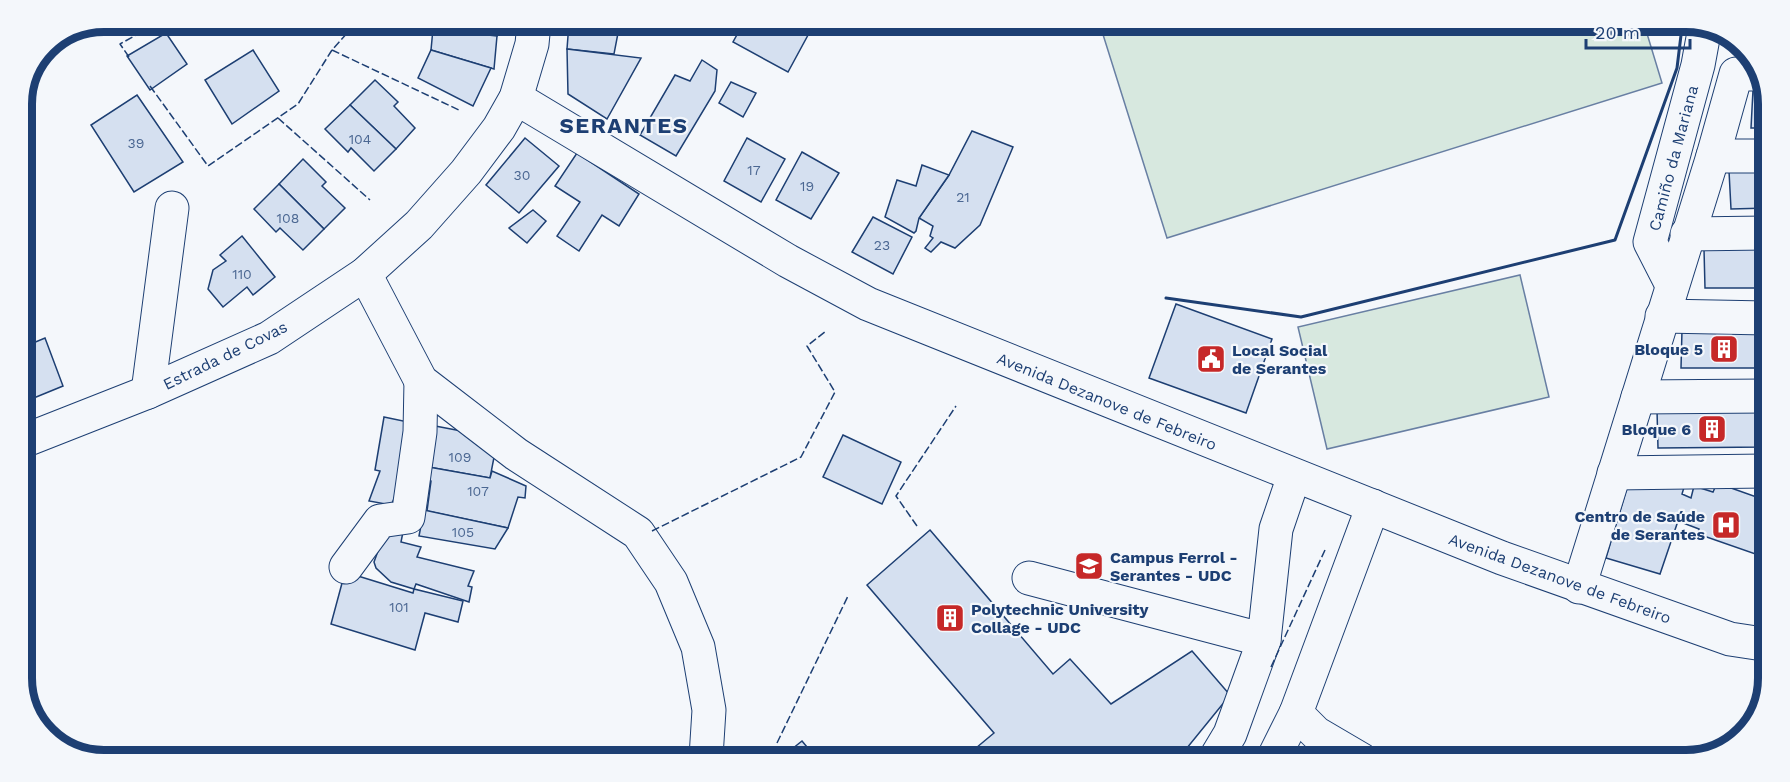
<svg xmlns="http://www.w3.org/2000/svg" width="1790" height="782" font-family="'Work Sans',sans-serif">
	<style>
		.green { fill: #d7e8df; stroke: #687fa3; stroke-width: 1.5 }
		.building { fill: #d5e0f0; stroke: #1d3f73; stroke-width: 1.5 }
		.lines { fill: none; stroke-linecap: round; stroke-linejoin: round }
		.minor-casing { stroke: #1d3f73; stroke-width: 35 }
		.major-casing { stroke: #1d3f73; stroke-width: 35 }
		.minor { stroke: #f4f7fb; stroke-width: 33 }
		.major { stroke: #f4f7fb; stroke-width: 33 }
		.fence { stroke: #1d3f73; stroke-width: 1.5; stroke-dasharray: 8 3; stroke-linecap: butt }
		.wall { stroke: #1d3f73; stroke-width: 3 }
		.labels { text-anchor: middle; stroke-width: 4.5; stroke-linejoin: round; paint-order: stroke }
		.number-label { font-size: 14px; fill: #4b6792 }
		.street-label { font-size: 16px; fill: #1d3f73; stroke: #f4f7fb }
		.poi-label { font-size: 16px; font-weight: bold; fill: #1d3f73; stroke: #f4f7fb; text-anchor: end }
		.district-label { font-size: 22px; font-weight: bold; letter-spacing: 1.5px; fill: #1d3f73; stroke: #f4f7fb }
		.rim { fill: none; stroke: #1d3f73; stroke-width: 8 }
	</style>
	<rect width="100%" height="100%" fill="#f4f7fb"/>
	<g class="green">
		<polygon points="1100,25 1645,27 1662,83 1167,238"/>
		<polygon points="1520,275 1549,397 1327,449 1298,327"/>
	</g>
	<g class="building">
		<polygon points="395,22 498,23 497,36 472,34"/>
		<polygon points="569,23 619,28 614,54 567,49"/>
		<polygon points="743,24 814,24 788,72 733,42"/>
		<polygon points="433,29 497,36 494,69 431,50"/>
		<polygon points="166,33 187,64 150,90 127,56"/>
		<polygon points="567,49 641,58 607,119 568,94"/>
		<polygon points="253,50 279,91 232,124 205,80"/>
		<polygon points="431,50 491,68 473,106 418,78"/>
		<polygon points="702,60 717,70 715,91 676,156 640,135 675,75 690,81"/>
		<polygon points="375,80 398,102 394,106 415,128 396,149 350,105"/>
		<polygon points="731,82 756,93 743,117 719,103"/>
		<polygon points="1753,90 1766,90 1769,98 1769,128 1751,128"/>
		<polygon points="137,95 183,162 134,192 91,125"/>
		<polygon points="350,105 396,149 374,171 351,148 348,152 325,129"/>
		<polygon points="972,131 1013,147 980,225 955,248 941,242 931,252 925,248 933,238 930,236 933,226 919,218 949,175"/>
		<polygon points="525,138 559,166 519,213 486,185"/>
		<polygon points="747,138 785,159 761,202 724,181"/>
		<polygon points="802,152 839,173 811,219 776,200"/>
		<polygon points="577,153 639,194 619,226 602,215 579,251 557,236 580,202 555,186"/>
		<polygon points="303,159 326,182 322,186 345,208 324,229 279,184"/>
		<polygon points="922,165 949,175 919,218 916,231 914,233 885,217 897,180 916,186"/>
		<polygon points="1768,170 1768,208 1731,209 1729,171"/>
		<polygon points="279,184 324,229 303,250 280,228 276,232 254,209"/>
		<polygon points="533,210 546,221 527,243 509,228"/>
		<polygon points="873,217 912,237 893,274 852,252"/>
		<polygon points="242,236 275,277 253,295 247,287 223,307 208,289 213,270 226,261 220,255"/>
		<polygon points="1704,249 1767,249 1767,288 1705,288"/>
		<polygon points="1176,304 1272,339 1246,413 1149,378"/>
		<polygon points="1682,330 1766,330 1766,368 1681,368"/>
		<polygon points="45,338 63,386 24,402 21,394 21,348"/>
		<polygon points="1766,409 1765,447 1658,448 1657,410"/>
		<polygon points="384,417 413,423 405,476 391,505 369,501 380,471 375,470"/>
		<polygon points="430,425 477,434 496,447 490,478 423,466"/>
		<polygon points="843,435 901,462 882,504 823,477"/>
		<polygon points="423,466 490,478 492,471 526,486 525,498 518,497 508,528 427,511 431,481 420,479"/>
		<polygon points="1717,483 1765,500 1764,557 1698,534 1699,529 1678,521 1660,574 1606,558 1628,484 1685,484 1682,494 1691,498 1694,486 1713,492"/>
		<polygon points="424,510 508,528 495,549 419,536"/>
		<polygon points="386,529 403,532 401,542 421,547 417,557 474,571 468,586 472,587 469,602 416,584 414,589 391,582 376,568 374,562"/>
		<polygon points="930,530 1053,674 1070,659 1111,704 1192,651 1230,695 1178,759 964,758 994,733 867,585"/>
		<polygon points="345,572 413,593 414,589 463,601 458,622 425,613 415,650 331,624"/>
		<polygon points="802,741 816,758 782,757"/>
	</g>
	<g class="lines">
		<g class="minor-casing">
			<g id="minor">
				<polyline points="1713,156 1768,156"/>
				<polyline points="1687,234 1767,233"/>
				<polyline points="365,274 421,381 516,454 638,533 671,582 698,647 709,710 706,757"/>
				<polyline points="1672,285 1650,242 1698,65 1705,27"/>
				<polyline points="1662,316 1767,318"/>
				<polyline points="148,392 172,208"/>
				<polyline points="1638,397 1766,396"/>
				<polyline points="1614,473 1765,471"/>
				<polyline points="346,567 380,521 408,517 420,432 421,381"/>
				<polyline points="1029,578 1264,640 1276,529 1294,476"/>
				<polyline points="1579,587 1713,156 1736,74 1761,74"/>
				<polyline points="1215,759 1230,734 1264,640"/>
				<polyline points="1273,759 1296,713"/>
				<polyline points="1362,760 1316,733 1296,713 1373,506"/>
			</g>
		</g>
		<g class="major-casing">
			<g id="major">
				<polyline points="516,98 788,261 868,304 1502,558 1730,639 1763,644"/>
				<polyline points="21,442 148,392 269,338 365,274 419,225 466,172 499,128 516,98 532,44 534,23"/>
			</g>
		</g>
		<use href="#minor" class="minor"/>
		<use href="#major" class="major"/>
		<g class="fence">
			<polyline points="332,50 461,111"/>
			<polyline points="129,57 120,44 161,21"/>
			<polyline points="150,86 208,166 298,104 332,50 357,22"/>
			<polyline points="278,118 370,200"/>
			<polyline points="917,526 896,496 956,406"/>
			<polyline points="652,531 801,457 835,392 807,346 826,331"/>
			<polyline points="1271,667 1325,550"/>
			<polyline points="777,743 848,596"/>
		</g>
		<polyline class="wall" points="1166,298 1301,317 1615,240 1677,68 1682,27"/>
	</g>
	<defs>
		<g id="building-square" transform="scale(1.5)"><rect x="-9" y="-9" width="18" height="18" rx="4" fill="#c62828" stroke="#f4f7fb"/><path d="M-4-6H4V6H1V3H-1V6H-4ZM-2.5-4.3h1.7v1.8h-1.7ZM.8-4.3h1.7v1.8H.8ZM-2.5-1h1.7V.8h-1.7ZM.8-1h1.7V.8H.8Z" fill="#fff"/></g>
		<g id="civic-square" transform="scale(1.5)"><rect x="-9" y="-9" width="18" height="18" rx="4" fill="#c62828" stroke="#f4f7fb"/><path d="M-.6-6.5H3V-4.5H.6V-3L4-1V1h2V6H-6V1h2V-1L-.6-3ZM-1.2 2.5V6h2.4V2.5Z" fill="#fff"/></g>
		<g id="hospital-square" transform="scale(1.5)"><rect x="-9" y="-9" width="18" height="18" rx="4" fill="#c62828" stroke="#f4f7fb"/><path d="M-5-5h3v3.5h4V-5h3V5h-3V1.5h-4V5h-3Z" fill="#fff"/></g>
		<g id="university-square" transform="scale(1.5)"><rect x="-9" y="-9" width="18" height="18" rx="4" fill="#c62828" stroke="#f4f7fb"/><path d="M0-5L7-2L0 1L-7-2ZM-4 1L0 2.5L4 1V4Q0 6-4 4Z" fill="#fff"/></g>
	</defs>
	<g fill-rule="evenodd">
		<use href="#building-square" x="1724" y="349"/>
		<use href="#civic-square" x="1211" y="359"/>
		<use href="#building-square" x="1712" y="429"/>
		<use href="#hospital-square" x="1726" y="525"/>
		<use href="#university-square" x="1089" y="566"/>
		<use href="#building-square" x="950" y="618"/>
	</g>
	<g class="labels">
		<g class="number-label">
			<text x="360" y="144">104</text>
			<text x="136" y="148">39</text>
			<text x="754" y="175">17</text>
			<text x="522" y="180">30</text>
			<text x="807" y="191">19</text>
			<text x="963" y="202">21</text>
			<text x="288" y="223">108</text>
			<text x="882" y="250">23</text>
			<text x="242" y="279">110</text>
			<text x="460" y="462">109</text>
			<text x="478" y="496">107</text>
			<text x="463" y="537">105</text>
			<text x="399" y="612">101</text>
		</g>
		<g class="street-label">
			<text transform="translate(1673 158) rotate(-75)" y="6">Camiño da Mariana</text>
			<text transform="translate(225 355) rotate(-26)" y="6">Estrada de Covas</text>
			<text transform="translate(1107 401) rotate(22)" y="6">Avenida Dezanove de Febreiro</text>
			<text transform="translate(1560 578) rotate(20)" y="6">Avenida Dezanove de Febreiro</text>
		</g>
		<g class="poi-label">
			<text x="1703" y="355">Bloque 5</text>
			<text x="1232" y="356" text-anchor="start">Local Social<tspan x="1232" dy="18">de Serantes</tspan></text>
			<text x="1691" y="435">Bloque 6</text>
			<text x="1705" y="522">Centro de Saúde<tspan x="1705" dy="18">de Serantes</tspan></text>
			<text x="1110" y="563" text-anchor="start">Campus Ferrol -<tspan x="1110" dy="18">Serantes - UDC</tspan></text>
			<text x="971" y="615" text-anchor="start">Polytechnic University<tspan x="971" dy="18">Collage - UDC</tspan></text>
		</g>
		<g class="district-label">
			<text x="624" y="133">SERANTES</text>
		</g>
	</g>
	<path d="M0 0H1790V782H0ZM104 32H1686A72 72 0 0 1 1758 104V678A72 72 0 0 1 1686 750H104A72 72 0 0 1 32 678V104A72 72 0 0 1 104 32Z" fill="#f4f7fb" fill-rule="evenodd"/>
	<path class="rim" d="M104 32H1686A72 72 0 0 1 1758 104V678A72 72 0 0 1 1686 750H104A72 72 0 0 1 32 678V104A72 72 0 0 1 104 32Z"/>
	<path d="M1586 39v9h104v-9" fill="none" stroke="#1d3f73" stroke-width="3"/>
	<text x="1595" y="39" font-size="18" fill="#1d3f73" stroke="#f4f7fb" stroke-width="4.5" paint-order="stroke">20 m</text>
</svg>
